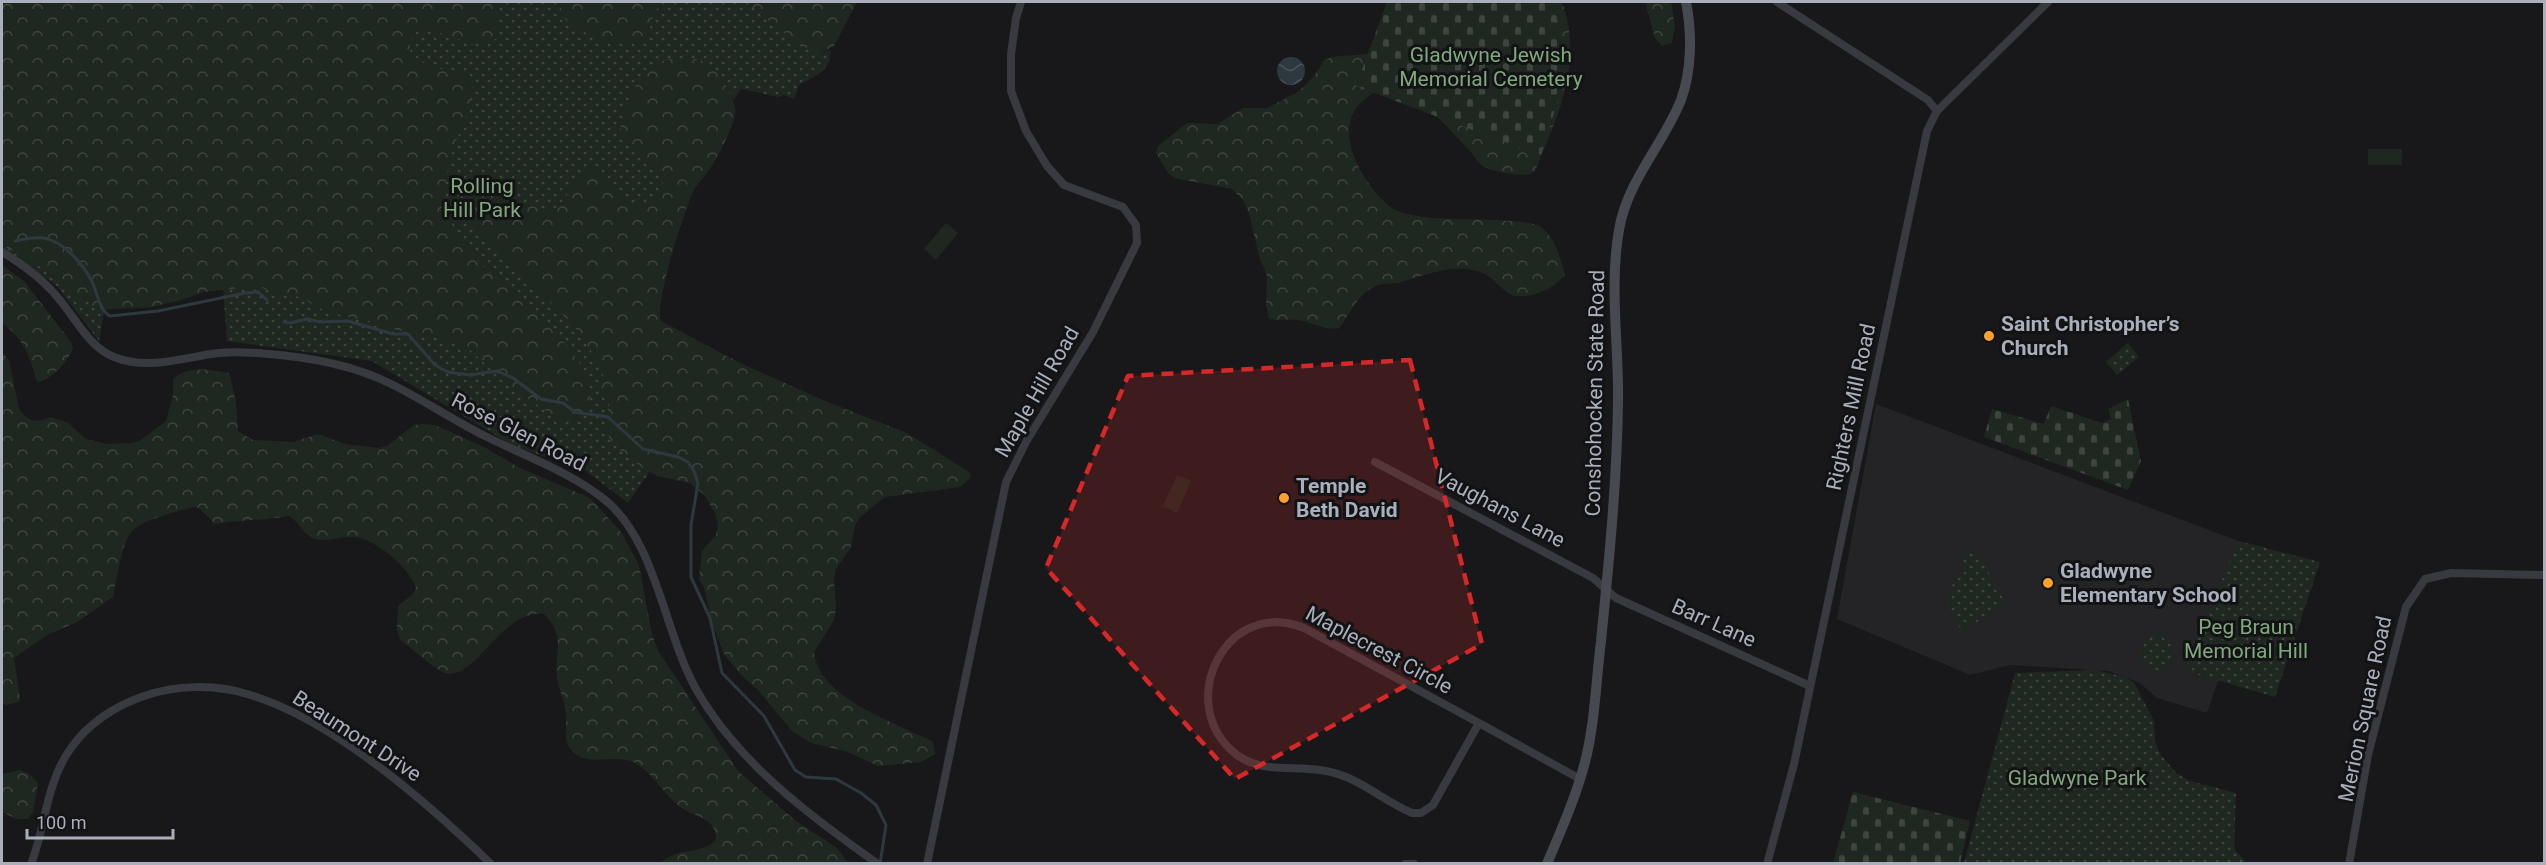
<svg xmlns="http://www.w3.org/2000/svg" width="2546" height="865" font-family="Roboto,sans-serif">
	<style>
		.built { fill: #242427 }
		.green { fill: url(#green-dots) }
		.forest { fill: url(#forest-crowns) }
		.cemetery { fill: url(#cemetery-stones) }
		.pitch { fill: #1f2820 }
		.water { fill: url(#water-waves) }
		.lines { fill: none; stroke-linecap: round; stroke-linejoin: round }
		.stream { stroke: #2d393f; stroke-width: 3 }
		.street { stroke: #383a3f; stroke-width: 8 }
		.secondary { stroke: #46494f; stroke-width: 10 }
		.marked { fill: #d62828; fill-opacity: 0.2; stroke: #d62828; stroke-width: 4.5; stroke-dasharray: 12 8; stroke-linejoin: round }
		.poi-dot { fill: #fea12c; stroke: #131315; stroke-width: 2 }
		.labels { text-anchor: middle; stroke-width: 6; stroke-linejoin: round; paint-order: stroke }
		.park-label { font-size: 21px; fill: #81a77f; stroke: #131315 }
		.poi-label { font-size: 21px; font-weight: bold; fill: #a9b0bb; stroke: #131315; text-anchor: start }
		.street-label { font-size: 21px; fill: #a9b0bb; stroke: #131315 }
	</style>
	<defs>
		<pattern id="green-dots" width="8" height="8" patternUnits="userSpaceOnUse" patternTransform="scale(1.5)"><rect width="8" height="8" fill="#1f2820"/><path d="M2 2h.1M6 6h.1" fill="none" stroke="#3d453e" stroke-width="1.8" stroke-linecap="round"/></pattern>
		<pattern id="forest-crowns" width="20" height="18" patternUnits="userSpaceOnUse" patternTransform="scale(1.5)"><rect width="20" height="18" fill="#1f2820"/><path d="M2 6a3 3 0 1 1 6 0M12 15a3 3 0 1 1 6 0" fill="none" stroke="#3d453e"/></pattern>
		<pattern id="cemetery-stones" width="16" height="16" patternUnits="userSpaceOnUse" patternTransform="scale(1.5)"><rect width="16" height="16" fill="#1f2820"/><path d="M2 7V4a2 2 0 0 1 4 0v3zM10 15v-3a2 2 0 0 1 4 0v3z" fill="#3d453e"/></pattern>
		<pattern id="water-waves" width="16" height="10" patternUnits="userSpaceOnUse" patternTransform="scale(1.5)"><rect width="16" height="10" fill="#2d393f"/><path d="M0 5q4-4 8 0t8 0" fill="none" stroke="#495359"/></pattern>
	</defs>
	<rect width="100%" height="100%" fill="#18181a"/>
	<polygon class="built" points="1876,404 2238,541 2264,547 2207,713 2157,698 2140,683 2109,671 2010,665 1970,675 1837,619"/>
	<g class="green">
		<path d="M8,2H834L821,53L830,50C833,70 814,77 799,85L794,99L784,95L779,97L741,89L734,99L728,92L643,330L724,363L628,503L586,471L512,445L372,361L227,341L222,272L107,295L99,341L56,285L2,248V17Z"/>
		<polygon points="2128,343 2139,357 2117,375 2106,362"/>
		<polygon points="2238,541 2320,562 2275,697 2185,671"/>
		<path d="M1971,552L1978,553L2006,604L1962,631C1946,605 1939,594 1965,572L1962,565L1965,556Z"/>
		<circle cx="2157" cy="653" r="17"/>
		<polygon points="2094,670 2126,677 2135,684 2154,721 2155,741 2160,754 2176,773 2190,781 2236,793 2234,849 2247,863 1964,863 2015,673"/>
	</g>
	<g class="forest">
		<path d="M2,2H496L498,36L496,39L472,45L448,35L419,28C414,35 409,42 410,50C412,62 454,73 465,75L471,79C476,105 459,129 452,153C445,177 443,197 451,221C470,280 603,340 589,406C585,420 573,424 560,420L509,386L469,349L437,338L383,327L369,321L343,316L319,308L300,297L277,294L258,286L204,292L182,300L152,307L97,310L89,301L69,294L39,266L2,245Z"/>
		<polygon points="560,2 663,2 653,14 651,26 640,42 600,42 567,21 562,15"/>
		<polygon points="750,2 857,2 834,46 821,53 799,45 754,9"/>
		<path d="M1398,2H1562C1584,63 1558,115 1535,171L1528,175C1519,175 1492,172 1484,167C1478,163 1474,155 1469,150C1449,129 1434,108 1406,99C1398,97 1387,91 1379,91C1373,91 1368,97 1364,100C1329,128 1363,184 1389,206C1398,214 1412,215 1424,217C1447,221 1528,217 1541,227C1556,239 1560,257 1565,275C1552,289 1536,297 1517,296C1504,295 1495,278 1483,273C1454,262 1426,275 1398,283C1391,284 1382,283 1375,286C1359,293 1349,314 1340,328C1326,331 1312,322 1298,320C1288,319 1279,321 1269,319L1266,305L1267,276L1259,256L1249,213L1243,200L1232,189L1174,178L1169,174L1156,153L1158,146L1187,123L1218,124L1243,108H1267L1298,92L1313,77L1325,60L1331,57L1367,54L1379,47Z"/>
		<polygon points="1645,2 1671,2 1675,26 1672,43 1662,46 1655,38"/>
		<path d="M674,58C684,58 696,57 705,62C718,70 739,101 735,116C732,130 715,163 706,174C703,179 698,183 695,188C685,206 654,305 661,321L738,362L825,401L907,433L969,472L971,477L960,487L885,497L860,517L855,525L851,547L836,569L834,580L836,608L834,620L814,652C819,696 883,717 916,734C922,737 928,738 933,742L935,754L921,762L878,766L848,752L812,743L793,732L757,689L741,675L724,654L712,623L704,587L699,579L702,551L716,535L718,524L715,513L705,496L690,483L657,476L641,467L610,441L604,422L609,406L602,386L603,375L597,360L575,327L532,284L485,242L467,216L460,195L459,186L462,182C487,175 535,216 553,209C573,201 571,164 597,166L633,206L648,205L661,195L663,180L633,152L620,133C624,104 640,61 674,58Z"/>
		<path d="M2,265L24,281L71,342L73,349C65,364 55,376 39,382L36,380C31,357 22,337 2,323Z"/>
		<path d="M2,352L9,360L19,409C27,421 38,424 50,417L67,422L86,439L107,444L133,443L141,440L166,421L173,395V379C189,365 209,370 229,373L236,402L238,431L253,440L293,442L318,434L345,444L379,448L387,446L414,425L423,424L435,425L484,447L518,467L590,498L621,532L639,565L652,635L659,652L738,771L796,821L837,848L848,863H661C678,846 700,856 716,840C717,816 693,818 679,806C664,794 653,774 637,764C618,752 590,767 574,753C562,742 567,729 566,714C565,702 559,690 557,678C554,650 567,638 544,614C499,610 476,682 445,673C435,670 411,647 400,640L397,631L398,606L413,594L416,587C409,568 375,538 354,537C341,536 324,543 312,538C303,533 298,521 289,516C264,521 241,519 215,524L199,508L193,507C176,512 144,519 132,531C121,543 117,580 113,597L77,622L47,635L14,658L20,699L18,702L6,705L2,703Z"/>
		<polygon points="21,770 29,774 38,783 33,812 28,819 16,819 2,812 2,774"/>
	</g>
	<g class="cemetery">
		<polygon points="1387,2 1556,2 1560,93 1541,156 1356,86"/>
		<polygon points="2128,399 2141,461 2128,490 1984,437 1992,409 2044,424 2051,406 2102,423 2111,419 2108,409"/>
		<polygon points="1853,792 1970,821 1960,863 1833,863"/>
	</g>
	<g class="pitch">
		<rect x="2368" y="149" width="34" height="16"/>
		<polygon points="946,223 958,233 936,260 924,249"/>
		<polygon points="1177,475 1191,481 1177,513 1163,506"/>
	</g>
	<circle class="water" cx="1291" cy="71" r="14"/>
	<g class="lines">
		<g class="stream">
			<path d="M15,241C24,239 33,237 43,238C64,241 85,266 93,284C98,295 99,310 110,316L158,311L245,293L258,292L267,300"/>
			<polyline points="284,322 290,323 307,319 320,322 348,321 393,334 408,334 435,365 448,372 470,375 497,371 513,378 541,399 563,403 575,412 608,417 643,449 678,457 688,462 694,471 698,483 691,525 691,577 710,618 722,673 764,716 795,770 806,777 836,779 861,793 876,805 886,825 880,864"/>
		</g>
		<g class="street">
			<polyline points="1777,2 1928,100 1937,111"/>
			<path d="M2,252C24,265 43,279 59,299C76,319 89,347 114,357C146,370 178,359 211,354C226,351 242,352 257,353C302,356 350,363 391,384C424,400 454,421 487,437C525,456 570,472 604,499C656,540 664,632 696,689C737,762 810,816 878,864"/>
			<polyline points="1375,462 1593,578 1616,598 1810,686"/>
			<path d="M1479,723L1304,628C1228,597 1176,698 1231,750C1258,776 1292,764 1326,771C1357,776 1383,801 1412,813H1421L1433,805L1479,723L1580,779"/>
			<path d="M31,864C46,826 46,782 71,748C89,723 115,706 144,696C176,685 214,684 247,694C331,718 428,803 491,864"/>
			<polyline points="927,864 1006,482 1026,442 1093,332 1137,243 1136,225 1123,207 1064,185 1047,166 1026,131 1011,91 1011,54 1016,18 1021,2"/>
			<polyline points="1405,864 1414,864"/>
			<polyline points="1767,864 1794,764 1927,131 1937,111 2048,2"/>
			<polyline points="2349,864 2368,755 2406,607 2425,579 2451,573 2544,575"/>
		</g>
		<path class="secondary" d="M1547,864C1561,830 1576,797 1585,762C1595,723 1596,681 1601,641C1609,561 1617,482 1618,402C1619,345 1609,287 1619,230C1627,181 1663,145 1681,100C1692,70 1692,33 1686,2"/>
	</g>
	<path class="marked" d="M1410,360L1482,644L1235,779L1046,568L1128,376Z"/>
	<g class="poi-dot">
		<circle cx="1989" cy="336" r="6"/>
		<circle cx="1284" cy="498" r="6"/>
		<circle cx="2048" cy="583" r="6"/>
	</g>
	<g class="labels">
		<g class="park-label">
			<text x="1491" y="62">Gladwyne Jewish<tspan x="1491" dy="24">Memorial Cemetery</tspan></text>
			<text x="482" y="193">Rolling<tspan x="482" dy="24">Hill Park</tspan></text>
			<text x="2246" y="634">Peg Braun<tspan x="2246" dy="24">Memorial Hill</tspan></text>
			<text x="2077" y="785">Gladwyne Park</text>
		</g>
		<g class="poi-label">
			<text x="2001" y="331">Saint Christopher’s<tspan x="2001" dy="24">Church</tspan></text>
			<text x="1296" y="493">Temple<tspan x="1296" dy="24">Beth David</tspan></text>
			<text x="2060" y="578">Gladwyne<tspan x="2060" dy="24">Elementary School</tspan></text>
		</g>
		<g class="street-label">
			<text transform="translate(1037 392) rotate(-60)" y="7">Maple Hill Road</text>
			<text transform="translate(1595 393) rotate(-89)" y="7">Conshohocken State Road</text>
			<text transform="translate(1851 407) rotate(-78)" y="7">Righters Mill Road</text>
			<text transform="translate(519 432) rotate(27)" y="7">Rose Glen Road</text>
			<text transform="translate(1500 508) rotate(28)" y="7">Vaughans Lane</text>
			<text transform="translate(1714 623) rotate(24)" y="7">Barr Lane</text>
			<text transform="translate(1379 650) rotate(28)" y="7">Maplecrest Circle</text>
			<text transform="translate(2365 709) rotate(-78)" y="7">Merion Square Road</text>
			<text transform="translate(357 736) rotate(33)" y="7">Beaumont Drive</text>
		</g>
	</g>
	<rect width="2546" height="865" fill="none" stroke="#a9b0bb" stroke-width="6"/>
	<path d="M27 829v9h146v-9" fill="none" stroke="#a9b0bb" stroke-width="3"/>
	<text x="36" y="829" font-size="18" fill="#a9b0bb" stroke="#131315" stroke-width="4.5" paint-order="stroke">100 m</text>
</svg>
